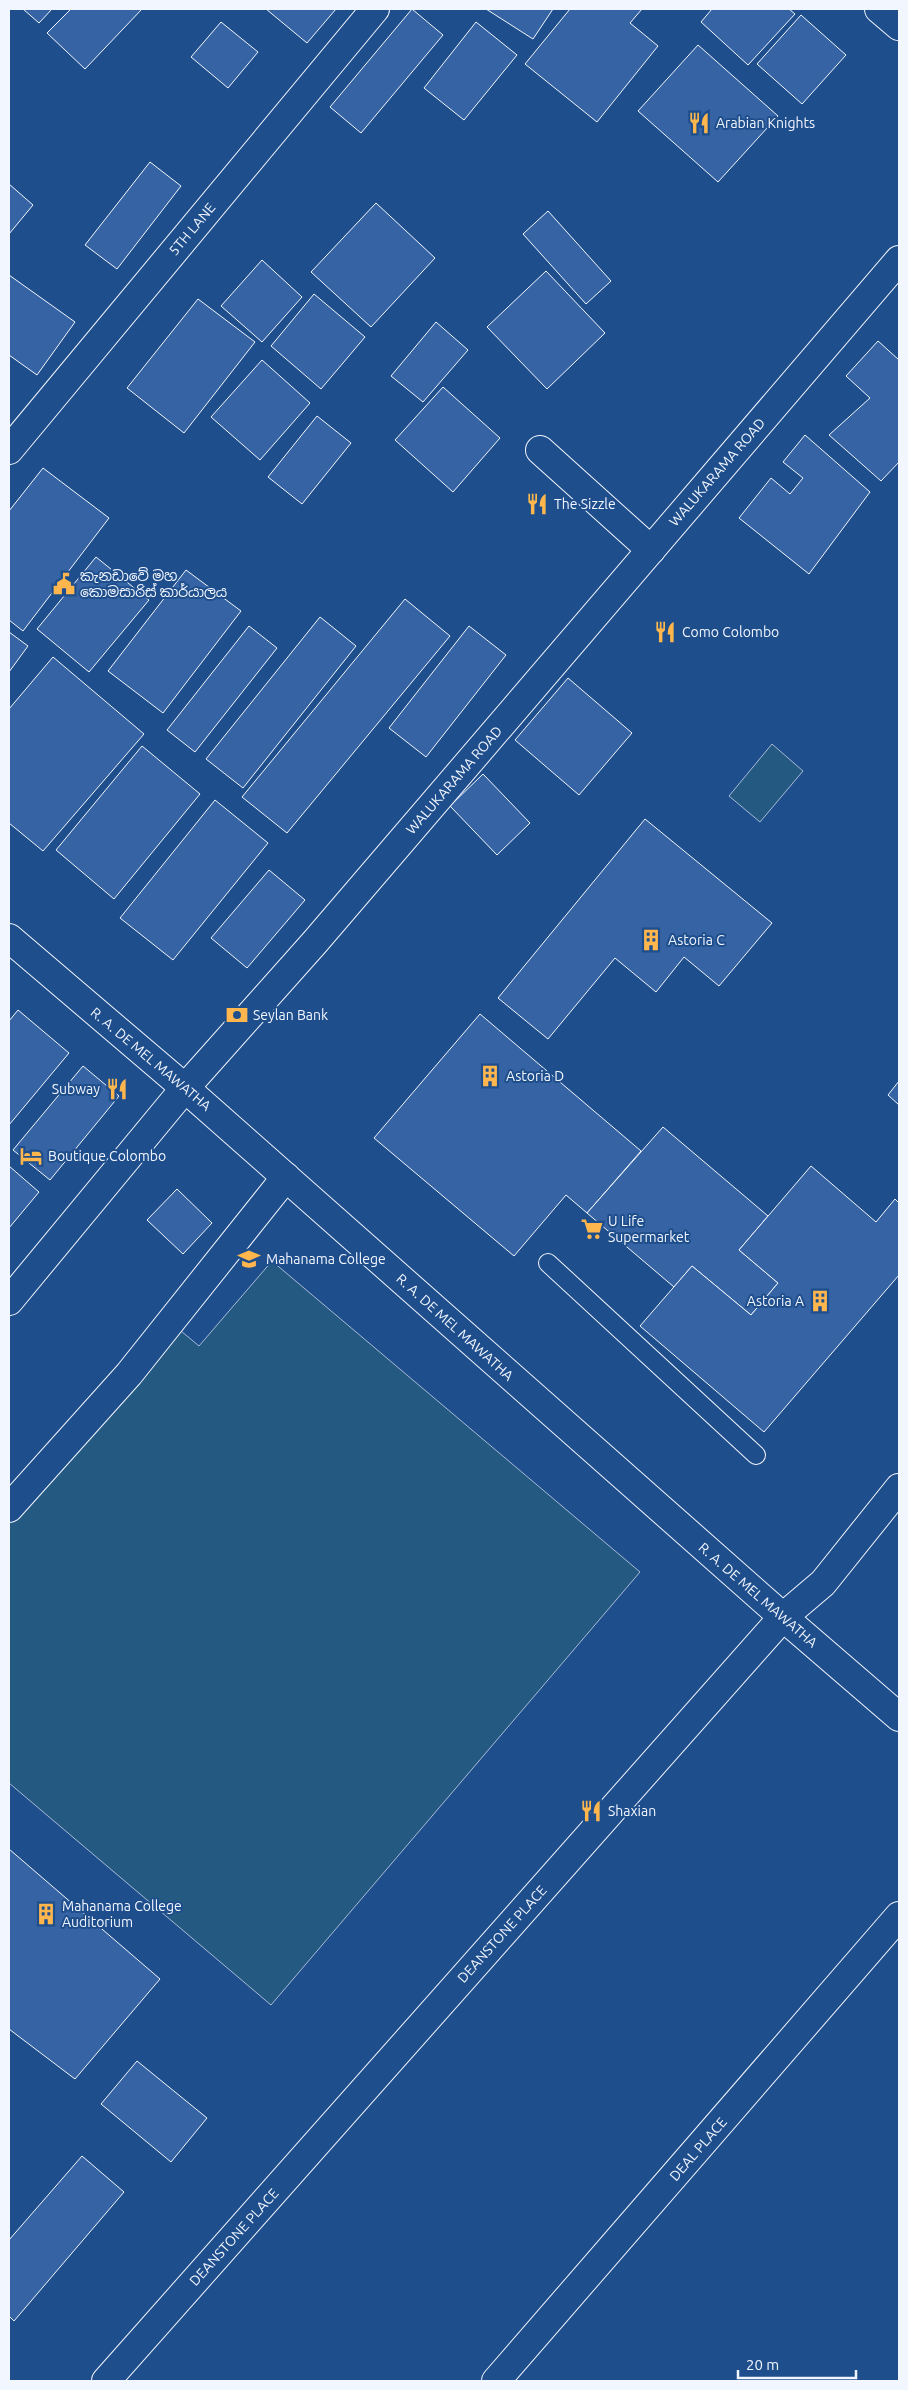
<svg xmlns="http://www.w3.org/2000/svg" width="908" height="2390" font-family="Ubuntu,'Noto Sans Sinhala',sans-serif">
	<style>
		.green { fill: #245a82; stroke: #a8bbd7 }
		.building { fill: #3563a3; stroke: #f2f6ff }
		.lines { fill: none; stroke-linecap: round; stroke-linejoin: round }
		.service-casing { stroke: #f2f6ff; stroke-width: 20 }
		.minor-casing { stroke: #f2f6ff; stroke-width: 30 }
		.secondary-casing { stroke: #f2f6ff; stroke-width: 30 }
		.trunk-casing { stroke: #f2f6ff; stroke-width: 30 }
		.service { stroke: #1f4e8c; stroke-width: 18 }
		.minor { stroke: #1f4e8c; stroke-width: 28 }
		.secondary { stroke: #1f4e8c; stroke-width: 28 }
		.trunk { stroke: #1f4e8c; stroke-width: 28 }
		.labels { text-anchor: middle; stroke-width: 4; stroke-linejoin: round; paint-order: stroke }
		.poi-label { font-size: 14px; fill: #f2f6ff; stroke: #1f4e8c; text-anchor: start }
		.street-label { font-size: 14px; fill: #f2f6ff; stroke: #1f4e8c }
	</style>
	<rect width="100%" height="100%" fill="#1f4e8c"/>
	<g class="green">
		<polygon points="772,744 803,771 760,822 729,796"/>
		<polygon points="272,1261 640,1572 271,2005 9,1783 9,1497 163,1316 199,1346"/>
	</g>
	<g class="building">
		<polygon points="23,9 52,9 39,23"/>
		<polygon points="71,9 142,9 85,69 47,33"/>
		<polygon points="266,9 336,9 307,43"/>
		<polygon points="412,9 443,35 361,133 330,107"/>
		<polygon points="486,9 553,9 533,39"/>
		<polygon points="570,9 642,9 630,23 658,46 597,122 525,64"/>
		<polygon points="712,9 789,9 795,14 748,65 701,22"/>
		<polygon points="801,15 846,55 802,104 757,64"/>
		<polygon points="221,22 258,52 228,88 191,57"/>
		<polygon points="476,22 517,55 464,120 424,88"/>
		<polygon points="698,45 778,116 718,182 638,111"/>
		<polygon points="150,162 181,186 117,269 85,245"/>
		<polygon points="9,184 33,205 9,234"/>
		<polygon points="376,203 435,258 371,327 311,272"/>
		<polygon points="548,211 611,281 586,304 523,234"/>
		<polygon points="262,260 302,297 262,342 221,306"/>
		<polygon points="546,271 605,333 547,389 487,327"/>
		<polygon points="9,275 75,322 37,375 9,355"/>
		<polygon points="314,294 365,337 321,389 271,346"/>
		<polygon points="198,299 255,342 184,433 127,388"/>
		<polygon points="436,322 468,350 423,402 391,376"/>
		<polygon points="878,341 899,360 899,462 881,481 829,435 870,398 846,376"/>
		<polygon points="262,360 310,403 260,460 211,417"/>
		<polygon points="443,387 500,438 453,492 395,440"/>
		<polygon points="317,416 351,443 302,504 268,477"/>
		<polygon points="805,435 870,492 809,574 739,518 771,478 790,494 803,478 783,462"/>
		<polygon points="43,468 109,518 23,631 9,620 9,511"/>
		<polygon points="96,557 149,600 89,672 37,629"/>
		<polygon points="186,570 241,611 163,713 108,671"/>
		<polygon points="405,599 450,636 287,833 242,797"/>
		<polygon points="320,617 356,646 243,788 206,759"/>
		<polygon points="249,626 277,648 195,752 167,730"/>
		<polygon points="469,626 506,655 426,757 389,728"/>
		<polygon points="9,632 28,646 9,672"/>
		<polygon points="53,657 144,734 43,851 9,823 9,709"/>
		<polygon points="568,678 632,733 579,795 515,740"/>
		<polygon points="142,746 200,794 114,899 56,850"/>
		<polygon points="483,774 530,823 497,855 450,806"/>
		<polygon points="215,800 268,843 173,960 120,918"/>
		<polygon points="645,819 772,923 719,986 684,957 656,992 615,958 548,1039 498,998"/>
		<polygon points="269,870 305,900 247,968 211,938"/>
		<polygon points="18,1010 69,1053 9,1125 9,1021"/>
		<polygon points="480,1014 641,1151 587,1213 566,1195 514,1256 374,1138"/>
		<polygon points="83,1066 119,1096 50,1180 13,1150"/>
		<polygon points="899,1081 899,1105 888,1095"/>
		<polygon points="663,1127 768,1216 739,1250 778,1283 751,1315 692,1266 674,1287 587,1213"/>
		<polygon points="9,1166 39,1192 9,1228"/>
		<polygon points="811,1166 876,1222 895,1199 899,1203 899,1275 764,1432 640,1326 692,1266 751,1315 778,1283 739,1250"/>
		<polygon points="177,1189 212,1223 183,1254 147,1220"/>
		<polygon points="9,1849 160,1979 75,2079 9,2029"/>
		<polygon points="137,2061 207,2118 171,2162 101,2104"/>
		<polygon points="82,2156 124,2192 14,2321 9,2316 9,2240"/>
	</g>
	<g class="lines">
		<g class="service-casing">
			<polyline id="service" points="548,1263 756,1455"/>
		</g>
		<g class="minor-casing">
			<g id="minor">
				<polyline points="540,450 651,550"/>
				<polyline points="9,1301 185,1088 315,942 899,260"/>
				<polyline points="9,1508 129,1374 286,1177"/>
				<polyline points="106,2381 783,1617 823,1583 899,1488"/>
				<polyline points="496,2381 899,1916"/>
			</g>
		</g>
		<g class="secondary-casing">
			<polyline id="secondary" points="9,450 375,9"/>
		</g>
		<g class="trunk-casing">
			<g id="trunk">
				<polyline points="879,9 899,26"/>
				<polyline points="9,938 185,1088 783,1617 899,1717"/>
			</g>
		</g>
		<use href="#service" class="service"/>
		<use href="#minor" class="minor"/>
		<use href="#secondary" class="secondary"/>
		<use href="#trunk" class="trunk"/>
	</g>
	<defs>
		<g id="restaurant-bare" transform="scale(1.725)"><path d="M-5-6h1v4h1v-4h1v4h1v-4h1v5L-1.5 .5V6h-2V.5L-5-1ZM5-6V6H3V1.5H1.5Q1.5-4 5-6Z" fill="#ffb74d" stroke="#1f4e8c" stroke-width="2.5" paint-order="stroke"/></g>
		<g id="civic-bare" transform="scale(1.725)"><path d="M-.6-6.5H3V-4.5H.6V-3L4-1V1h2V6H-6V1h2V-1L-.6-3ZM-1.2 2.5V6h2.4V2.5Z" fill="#ffb74d" stroke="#1f4e8c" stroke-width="2.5" paint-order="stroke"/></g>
		<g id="building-bare" transform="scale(1.725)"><path d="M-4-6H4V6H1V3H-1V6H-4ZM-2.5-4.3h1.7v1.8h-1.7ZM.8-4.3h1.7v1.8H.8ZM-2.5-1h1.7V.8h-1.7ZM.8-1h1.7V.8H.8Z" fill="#ffb74d" stroke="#1f4e8c" stroke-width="2.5" paint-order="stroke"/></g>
		<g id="bank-bare" transform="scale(1.725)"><path d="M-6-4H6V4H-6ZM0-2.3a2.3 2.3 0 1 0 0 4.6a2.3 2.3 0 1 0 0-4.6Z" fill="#ffb74d" stroke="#1f4e8c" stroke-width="2.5" paint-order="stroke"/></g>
		<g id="hotel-bare" transform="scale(1.725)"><path d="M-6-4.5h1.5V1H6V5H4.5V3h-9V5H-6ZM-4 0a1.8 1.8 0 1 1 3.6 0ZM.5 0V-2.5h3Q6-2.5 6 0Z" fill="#ffb74d" stroke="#1f4e8c" stroke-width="2.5" paint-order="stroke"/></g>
		<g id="supermarket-bare" transform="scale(1.725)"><path d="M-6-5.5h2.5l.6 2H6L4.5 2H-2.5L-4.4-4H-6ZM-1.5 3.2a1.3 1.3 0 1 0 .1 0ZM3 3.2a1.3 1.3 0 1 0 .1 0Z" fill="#ffb74d" stroke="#1f4e8c" stroke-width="2.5" paint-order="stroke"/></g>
		<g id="school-bare" transform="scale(1.725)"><path d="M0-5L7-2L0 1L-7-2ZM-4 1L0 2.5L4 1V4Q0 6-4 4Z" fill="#ffb74d" stroke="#1f4e8c" stroke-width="2.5" paint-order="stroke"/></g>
	</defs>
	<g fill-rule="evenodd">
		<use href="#restaurant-bare" x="699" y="123"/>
		<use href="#restaurant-bare" x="537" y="504"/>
		<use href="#civic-bare" x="64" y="584"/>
		<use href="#restaurant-bare" x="665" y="632"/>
		<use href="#building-bare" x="651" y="940"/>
		<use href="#bank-bare" x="237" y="1015"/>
		<use href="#building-bare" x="490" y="1076"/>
		<use href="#restaurant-bare" x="117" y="1089"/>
		<use href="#hotel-bare" x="31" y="1156"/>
		<use href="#supermarket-bare" x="592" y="1229"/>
		<use href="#school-bare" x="249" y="1259"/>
		<use href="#building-bare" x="820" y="1301"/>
		<use href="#restaurant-bare" x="591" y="1811"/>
		<use href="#building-bare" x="46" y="1914"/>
	</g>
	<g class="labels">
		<g class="poi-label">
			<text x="716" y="128">Arabian Knights</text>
			<text x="554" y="509">The Sizzle</text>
			<text x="80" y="581">කැනඩාවේ මහ<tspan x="80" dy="16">කොමසාරිස් කාර්යාලය</tspan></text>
			<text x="682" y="637">Como Colombo</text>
			<text x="668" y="945">Astoria C</text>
			<text x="253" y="1020">Seylan Bank</text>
			<text x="506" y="1081">Astoria D</text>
			<text x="100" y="1094" text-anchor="end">Subway</text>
			<text x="48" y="1161">Boutique Colombo</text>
			<text x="608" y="1226">U Life<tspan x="608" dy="16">Supermarket</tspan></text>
			<text x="266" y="1264">Mahanama College</text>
			<text x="804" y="1306" text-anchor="end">Astoria A</text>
			<text x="608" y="1816">Shaxian</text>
			<text x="62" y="1911">Mahanama College<tspan x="62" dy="16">Auditorium</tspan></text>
		</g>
		<g class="street-label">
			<text transform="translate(192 229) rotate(-50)" y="5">5TH LANE</text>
			<text transform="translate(717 472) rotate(-49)" y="5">WALUKARAMA ROAD</text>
			<text transform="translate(454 780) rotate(-49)" y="5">WALUKARAMA ROAD</text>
			<text transform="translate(151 1059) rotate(40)" y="5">R. A. DE MEL MAWATHA</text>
			<text transform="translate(455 1327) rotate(42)" y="5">R. A. DE MEL MAWATHA</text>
			<text transform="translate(758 1595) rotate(41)" y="5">R. A. DE MEL MAWATHA</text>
			<text transform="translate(502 1934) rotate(-48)" y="5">DEANSTONE PLACE</text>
			<text transform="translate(698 2149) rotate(-49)" y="5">DEAL PLACE</text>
			<text transform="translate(234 2237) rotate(-48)" y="5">DEANSTONE PLACE</text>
		</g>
	</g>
	<rect width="908" height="2390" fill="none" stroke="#f2f6ff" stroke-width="20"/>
	<path d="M738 2370v8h118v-8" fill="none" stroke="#f2f6ff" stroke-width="2.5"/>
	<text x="746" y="2370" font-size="15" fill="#f2f6ff" stroke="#1f4e8c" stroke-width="4" paint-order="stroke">20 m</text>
</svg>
